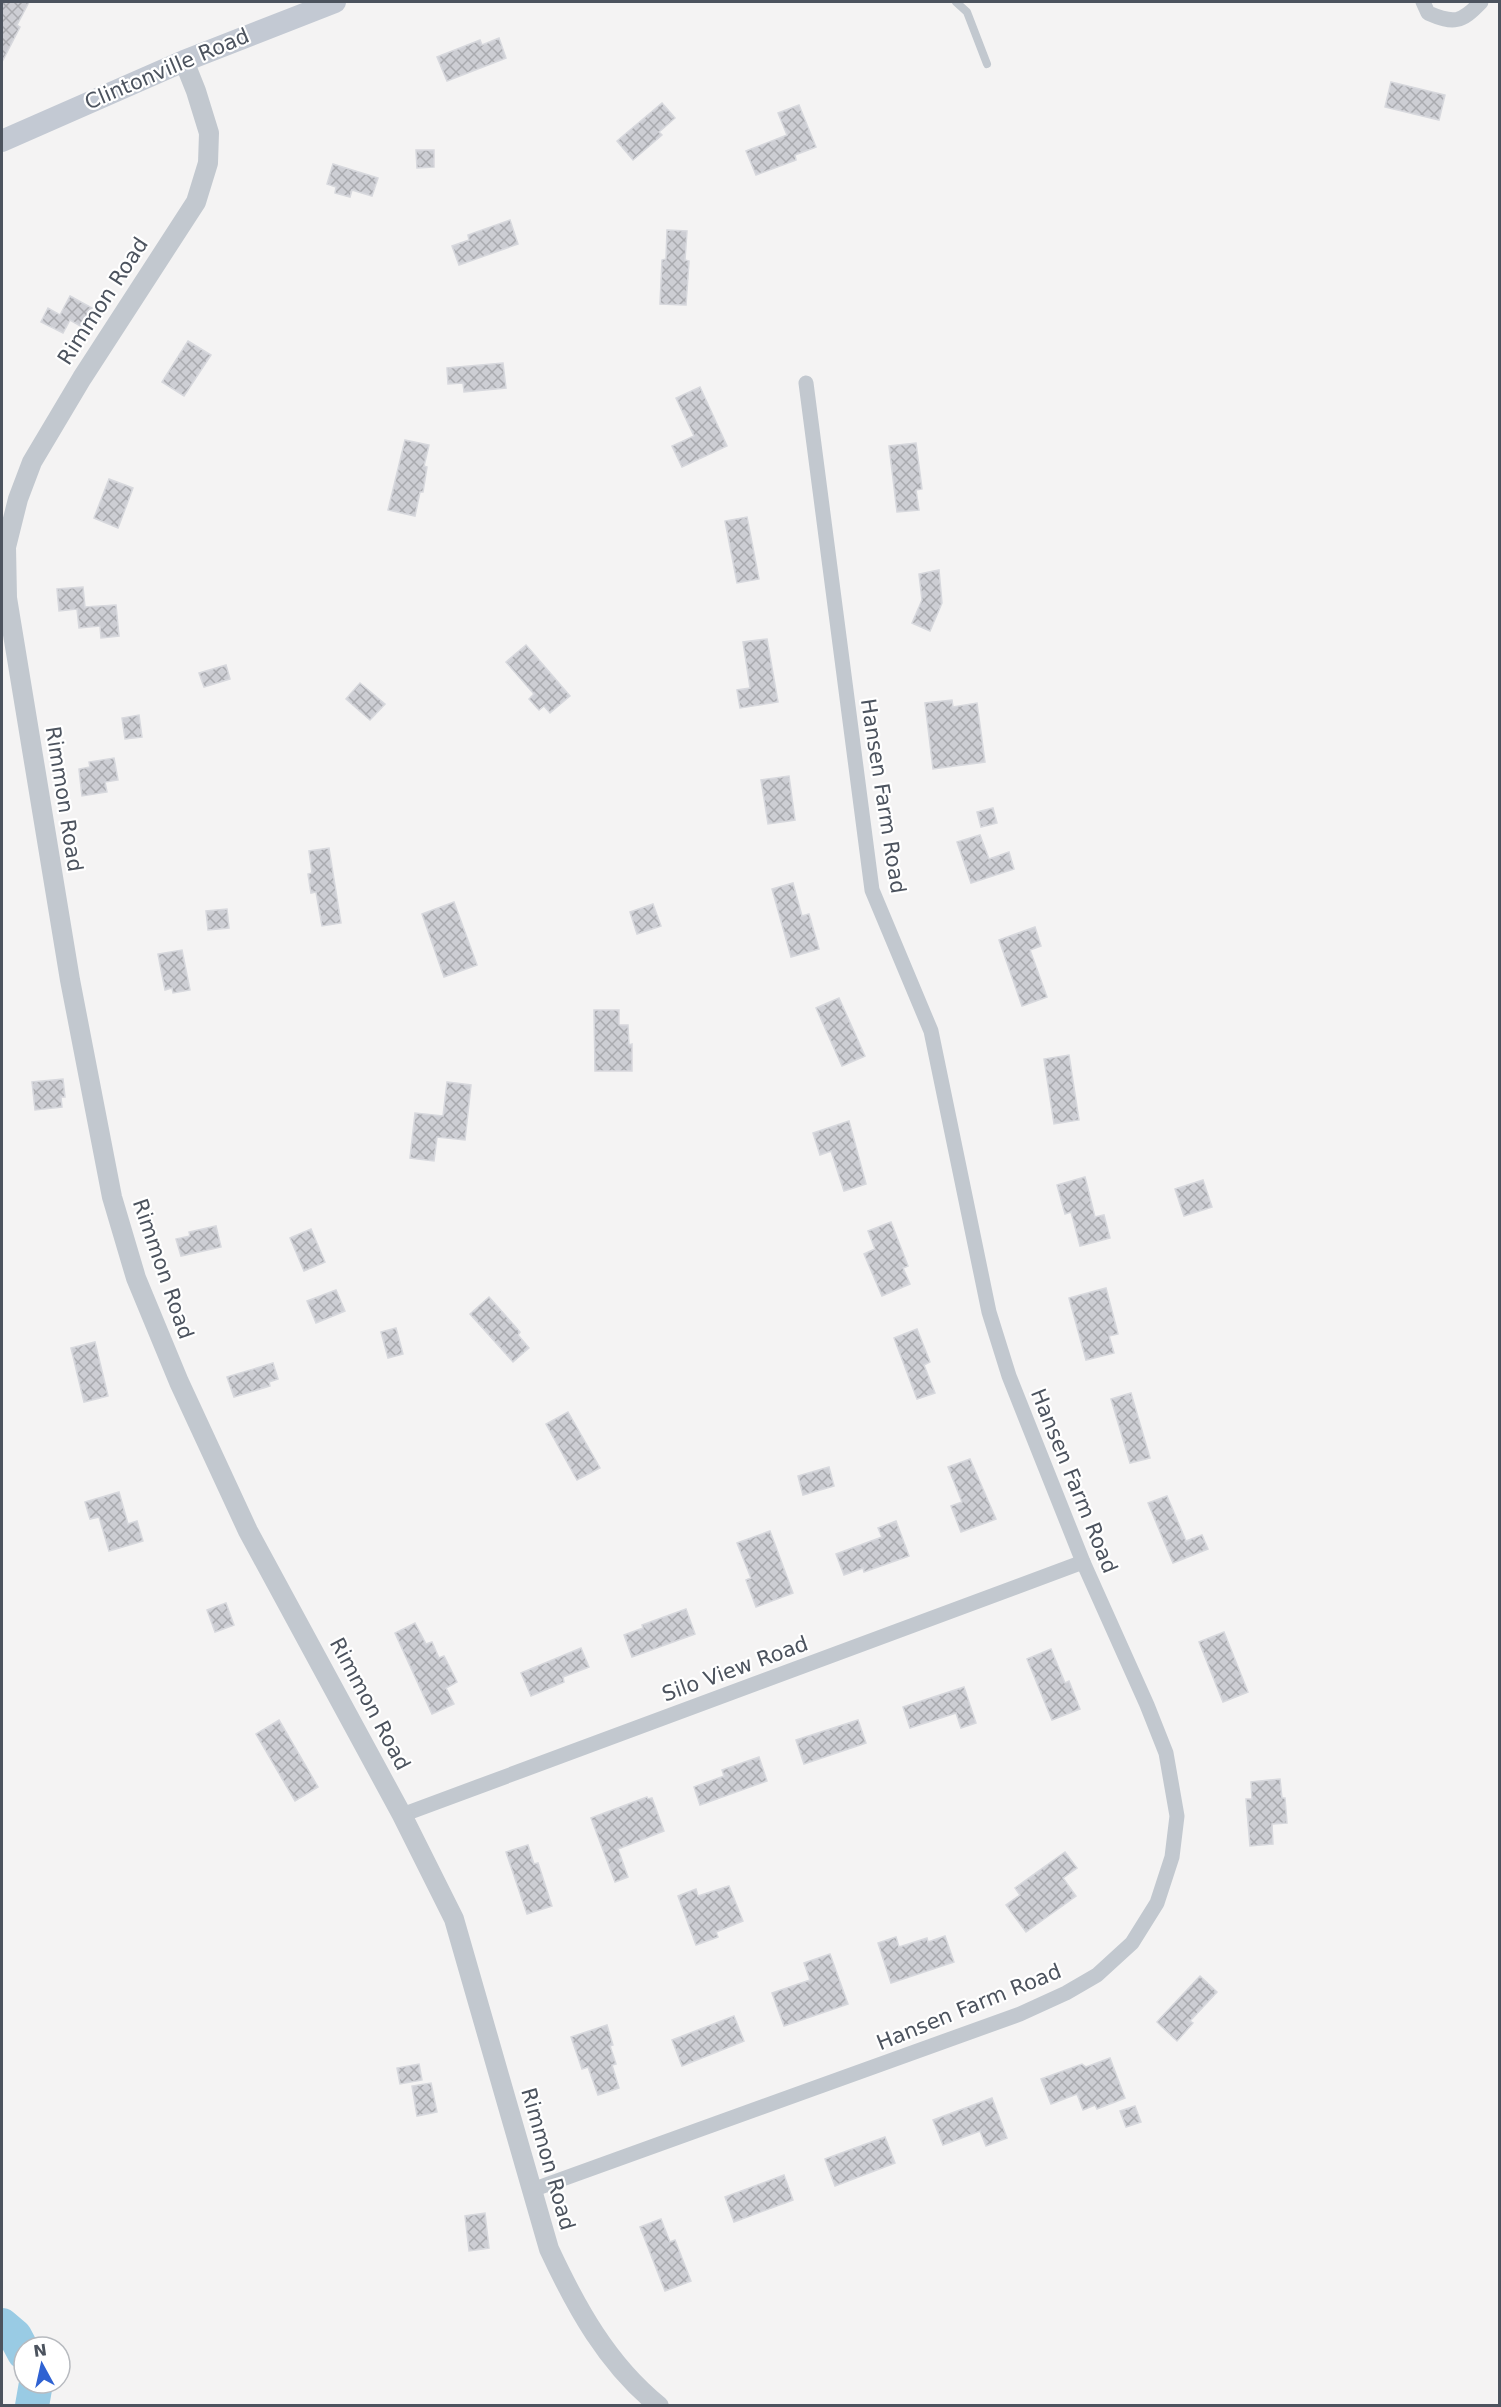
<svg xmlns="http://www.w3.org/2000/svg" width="1501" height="2407" font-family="'DejaVu Sans',sans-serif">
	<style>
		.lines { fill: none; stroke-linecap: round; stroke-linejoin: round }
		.river { stroke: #99cbe4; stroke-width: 34 }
		.building { fill: url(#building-cross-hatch); stroke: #d7d8dd; stroke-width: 1.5 }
		.service { stroke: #c2c8cf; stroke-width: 8 }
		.minor { stroke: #c2c8cf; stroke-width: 15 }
		.tertiary { stroke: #c2c8cf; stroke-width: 20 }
		.secondary { stroke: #c3c9d3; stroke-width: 22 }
		.labels { text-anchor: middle; stroke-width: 4.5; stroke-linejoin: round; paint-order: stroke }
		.street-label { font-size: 21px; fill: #4c535e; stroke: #fff }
	</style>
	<defs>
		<pattern id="building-cross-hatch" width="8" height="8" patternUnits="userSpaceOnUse" patternTransform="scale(1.5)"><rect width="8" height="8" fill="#cdced4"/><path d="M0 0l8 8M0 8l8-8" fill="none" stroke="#a9aaaf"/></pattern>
	</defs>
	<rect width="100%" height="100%" fill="#f4f3f3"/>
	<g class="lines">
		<g class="river">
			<polyline points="2,2325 15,2336 24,2353"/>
			<polyline points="32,2406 36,2383"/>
		</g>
	</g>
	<g class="building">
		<polygon points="2,2 29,2 17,25 20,27 2,62"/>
		<polygon points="499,38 506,58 447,81 437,57 480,40 482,45"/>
		<polygon points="1391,82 1445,95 1439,120 1385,107"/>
		<polygon points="662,103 675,118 659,132 662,135 633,160 617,141"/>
		<polygon points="799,105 816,147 795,155 796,160 756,175 746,151 787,135 778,113"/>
		<polygon points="416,150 434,150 434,167 417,168"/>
		<polygon points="333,164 378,178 372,196 352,190 350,197 335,193 336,187 327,184"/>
		<polygon points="510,220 518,244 459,265 452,246 469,240 468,235"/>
		<polygon points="667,230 687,231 685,260 689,261 686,305 660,304 662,260 666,259"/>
		<polygon points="70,296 92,308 82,327 70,320 63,333 41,322 48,308 60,315"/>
		<polygon points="188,341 211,355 184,396 162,382"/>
		<polygon points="503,363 506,388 464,392 463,383 448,384 447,368"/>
		<polygon points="700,387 727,446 682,467 672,446 694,436 676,398"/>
		<polygon points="405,440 429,445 424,466 427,467 423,492 420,492 415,516 388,510"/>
		<polygon points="916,443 922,489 916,490 919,510 897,512 889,446"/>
		<polygon points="109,479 133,488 118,528 94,518"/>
		<polygon points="747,517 759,579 737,583 725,521"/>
		<polygon points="939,570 942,603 930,631 912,623 922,600 919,574"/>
		<polygon points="83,587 85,607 116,605 119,636 101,638 100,626 79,628 77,609 59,611 57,589"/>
		<polygon points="767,639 778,702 740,708 737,690 750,688 743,642"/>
		<polygon points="526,645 570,696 550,713 544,706 539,710 529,699 534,694 506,662"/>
		<polygon points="226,665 230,679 204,687 199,673"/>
		<polygon points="360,683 385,704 370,720 346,699"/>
		<polygon points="952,700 953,707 977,703 985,762 933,769 925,703"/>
		<polygon points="139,715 142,737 125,739 122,718"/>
		<polygon points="114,758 118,780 105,782 107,792 82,796 79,769 90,767 89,762"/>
		<polygon points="789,776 795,820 768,824 761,780"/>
		<polygon points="993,808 997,823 981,827 977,812"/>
		<polygon points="980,835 989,859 1009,852 1014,869 971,883 957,842"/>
		<polygon points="329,848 341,923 322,926 316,892 311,893 308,874 312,873 309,851"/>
		<polygon points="793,883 802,916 809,914 819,949 791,957 772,889"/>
		<polygon points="454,902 477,965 444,977 422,914"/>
		<polygon points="653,904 661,926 637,934 630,912"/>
		<polygon points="227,909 229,928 208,930 206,911"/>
		<polygon points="1035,927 1041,946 1030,950 1047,997 1022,1006 999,940"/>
		<polygon points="182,950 190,990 173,993 172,988 165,990 158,954"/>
		<polygon points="839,998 865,1056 842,1066 816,1008"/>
		<polygon points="594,1010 619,1010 619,1025 628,1025 629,1045 632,1044 632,1071 595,1071"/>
		<polygon points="1069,1055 1079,1120 1054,1124 1044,1059"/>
		<polygon points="63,1079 65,1097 61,1097 62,1107 35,1110 32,1082"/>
		<polygon points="447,1082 471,1085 465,1140 437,1137 434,1161 410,1158 415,1113 443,1116"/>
		<polygon points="849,1121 866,1184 844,1191 831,1151 820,1155 813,1133"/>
		<polygon points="1085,1177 1095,1217 1104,1215 1110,1238 1080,1246 1071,1212 1065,1214 1057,1185"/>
		<polygon points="1203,1180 1212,1207 1184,1216 1175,1189"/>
		<polygon points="891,1222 908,1266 903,1268 910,1284 882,1296 864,1254 875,1249 868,1231"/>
		<polygon points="216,1226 221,1247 181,1256 176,1239 190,1236 189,1232"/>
		<polygon points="311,1229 325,1262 304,1271 290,1238"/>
		<polygon points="1106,1288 1118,1334 1109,1336 1114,1353 1086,1360 1069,1298"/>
		<polygon points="336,1290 345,1311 316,1323 307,1301"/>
		<polygon points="489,1297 520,1332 518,1335 529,1348 513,1362 470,1314"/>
		<polygon points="396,1328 403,1354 388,1358 381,1332"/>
		<polygon points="917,1329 930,1362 924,1365 935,1393 917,1399 894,1338"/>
		<polygon points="95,1342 108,1396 84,1402 71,1348"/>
		<polygon points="273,1363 278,1379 269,1382 270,1386 234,1397 227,1377"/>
		<polygon points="1131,1393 1150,1458 1130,1463 1111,1399"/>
		<polygon points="568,1412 600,1468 577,1480 546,1424"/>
		<polygon points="970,1459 996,1519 961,1532 951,1506 962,1502 948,1467"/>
		<polygon points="829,1467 834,1486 803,1495 798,1476"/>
		<polygon points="119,1492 128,1524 137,1521 143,1541 109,1551 99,1517 90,1519 85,1502"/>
		<polygon points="1167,1496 1186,1541 1202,1535 1208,1549 1173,1563 1148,1503"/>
		<polygon points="896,1521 909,1556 864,1572 863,1568 844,1575 836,1554 882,1537 878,1528"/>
		<polygon points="770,1531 793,1593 756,1607 746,1580 751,1578 737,1543"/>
		<polygon points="226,1603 234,1625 215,1632 207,1610"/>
		<polygon points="686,1609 695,1634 632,1657 624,1635 643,1628 642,1625"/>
		<polygon points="415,1623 426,1644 432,1642 439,1658 444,1656 457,1682 446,1688 454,1704 432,1714 395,1633"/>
		<polygon points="1224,1632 1248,1692 1223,1702 1199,1642"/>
		<polygon points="581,1648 589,1667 563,1677 564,1682 531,1696 521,1673"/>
		<polygon points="1051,1649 1065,1683 1069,1681 1080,1709 1052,1720 1027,1659"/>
		<polygon points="964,1687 976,1723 961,1728 956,1713 910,1728 903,1707"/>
		<polygon points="279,1720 318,1787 295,1801 256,1734"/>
		<polygon points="858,1720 866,1743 804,1764 796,1740"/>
		<polygon points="759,1757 767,1781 700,1805 694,1787 724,1776 722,1770"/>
		<polygon points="1280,1779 1282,1798 1285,1798 1287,1823 1272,1824 1273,1844 1250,1846 1246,1799 1252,1799 1251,1782"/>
		<polygon points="647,1797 648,1799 652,1798 664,1831 618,1849 628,1877 615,1882 591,1818"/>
		<polygon points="528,1845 534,1864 538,1863 552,1906 527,1914 506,1852"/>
		<polygon points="1065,1852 1077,1868 1063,1878 1076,1896 1026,1932 1006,1905 1020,1895 1015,1888"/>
		<polygon points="729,1886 743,1921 716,1932 718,1937 696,1945 678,1896 696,1889 698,1896"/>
		<polygon points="945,1936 954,1962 891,1983 878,1943 896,1937 899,1947 927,1938 928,1942"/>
		<polygon points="830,1954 848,2004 784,2026 772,1993 810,1980 804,1963"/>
		<polygon points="1200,1976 1217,1992 1190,2021 1193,2023 1177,2041 1157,2022"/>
		<polygon points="734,2016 744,2041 682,2066 672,2040"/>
		<polygon points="607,2025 613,2045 610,2046 616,2064 612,2065 619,2088 598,2095 588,2067 582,2069 571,2037"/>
		<polygon points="1110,2058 1125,2098 1097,2109 1095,2105 1083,2110 1077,2094 1051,2104 1041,2079 1082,2064 1086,2067"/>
		<polygon points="419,2064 422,2080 400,2084 397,2068"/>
		<polygon points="431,2083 437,2112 417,2116 412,2086"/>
		<polygon points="992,2098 1007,2138 986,2146 980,2131 943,2145 933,2120"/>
		<polygon points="1135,2106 1141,2122 1126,2127 1120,2111"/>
		<polygon points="885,2137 895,2163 835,2186 825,2159"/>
		<polygon points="784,2175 793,2200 734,2222 725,2197"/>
		<polygon points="485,2213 489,2248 469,2251 465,2216"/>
		<polygon points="661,2219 670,2242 675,2240 691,2281 665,2291 640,2227"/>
	</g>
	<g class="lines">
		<polyline class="service" points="956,2 967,12 987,64"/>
		<g class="minor">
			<path d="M1423,2L1428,13C1454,24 1461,23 1481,2"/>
			<polyline points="402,1815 1083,1562"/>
			<polyline points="532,2190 1020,2014 1066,1993 1097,1975 1132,1943 1157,1903 1172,1857 1177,1816 1166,1753 1147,1705 1083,1562 1009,1376 989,1312 931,1031 872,890 806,383"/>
		</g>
		<path class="tertiary" d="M184,61L196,91L209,133L208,163L196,202L82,378L32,462L18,499L6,547L7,598L70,980L112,1197L136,1278L179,1382L248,1531L402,1815L454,1919L549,2249C576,2307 607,2364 659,2406"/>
		<polyline class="secondary" points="2,141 184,61 335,2"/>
	</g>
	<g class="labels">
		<g class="street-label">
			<text transform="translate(167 69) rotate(-23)" y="7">Clintonville Road</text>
			<text transform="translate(103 301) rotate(-57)" y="7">Rimmon Road</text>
			<text transform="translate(883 796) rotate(81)" y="7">Hansen Farm Road</text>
			<text transform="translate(64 799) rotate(81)" y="7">Rimmon Road</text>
			<text transform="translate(163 1269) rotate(71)" y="7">Rimmon Road</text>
			<text transform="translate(1074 1481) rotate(68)" y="7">Hansen Farm Road</text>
			<text transform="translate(735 1669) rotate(-20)" y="7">Silo View Road</text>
			<text transform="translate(370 1704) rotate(62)" y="7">Rimmon Road</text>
			<text transform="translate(969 2007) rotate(-22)" y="7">Hansen Farm Road</text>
			<text transform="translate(548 2159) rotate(74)" y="7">Rimmon Road</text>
		</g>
	</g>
	<rect width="1501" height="2407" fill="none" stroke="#4c535e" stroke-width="6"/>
	<g transform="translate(42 2365) rotate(352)"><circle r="28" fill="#ffffff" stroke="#b7babf" stroke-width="1.5"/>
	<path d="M0-4.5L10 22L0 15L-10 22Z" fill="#2f62d2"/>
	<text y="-9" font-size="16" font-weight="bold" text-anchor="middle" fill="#4c535e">N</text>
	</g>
</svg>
